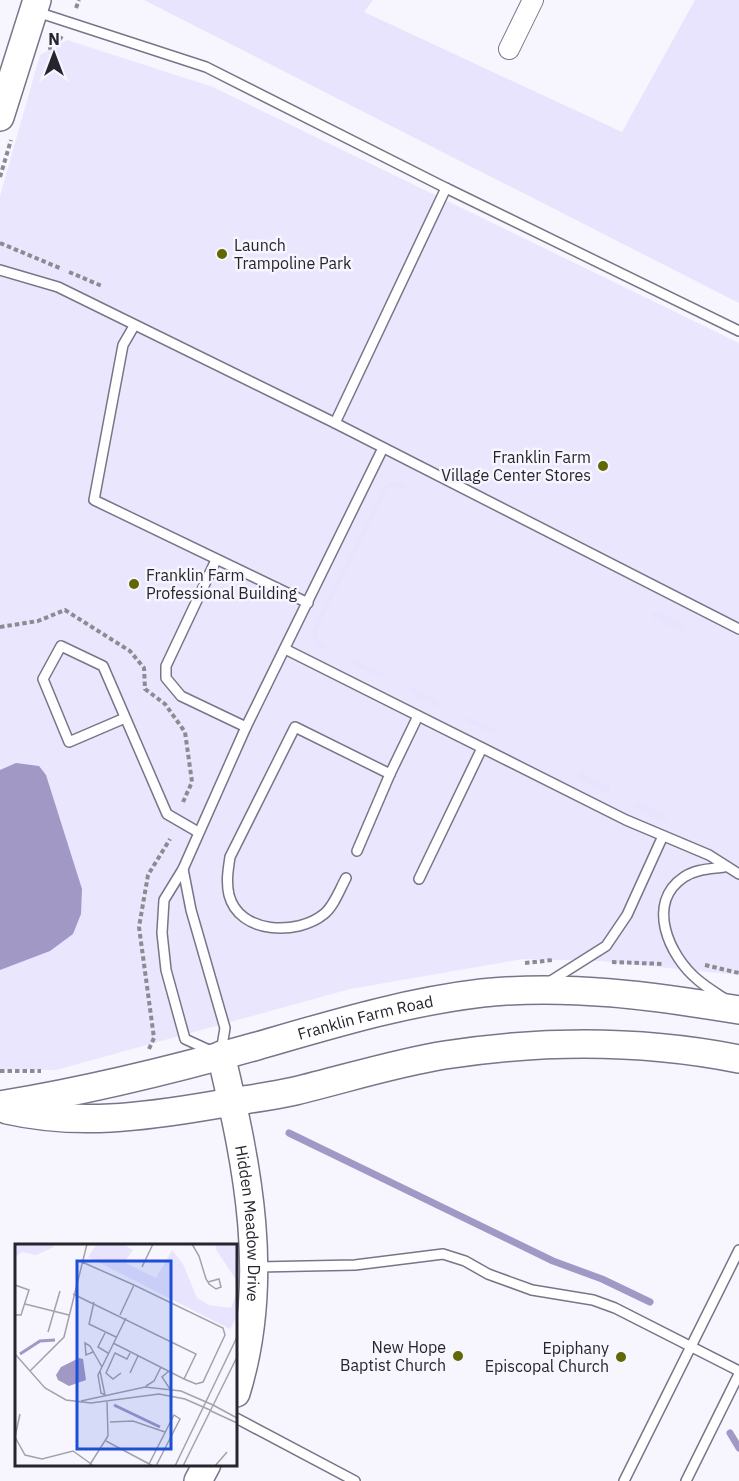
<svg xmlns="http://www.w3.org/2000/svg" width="739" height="1481" font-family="'IBM Plex Sans',sans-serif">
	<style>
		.built { fill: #eae6fd }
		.green { fill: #e8e4fe }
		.water { fill: #a198c6 }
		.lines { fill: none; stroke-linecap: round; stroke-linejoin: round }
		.stream { stroke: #a198c6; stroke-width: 7 }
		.lane-casing { stroke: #797588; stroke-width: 12 }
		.street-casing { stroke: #797588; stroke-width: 22 }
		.secondary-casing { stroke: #797588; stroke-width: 30 }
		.path { stroke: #8c8b93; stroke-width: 4; stroke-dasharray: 4.5 3; stroke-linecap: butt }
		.lane { stroke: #fff; stroke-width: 9 }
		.street { stroke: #fff; stroke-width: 20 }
		.secondary { stroke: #fff; stroke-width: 27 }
		.poi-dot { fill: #616706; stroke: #f7f5fe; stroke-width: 2 }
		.labels { text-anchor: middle; stroke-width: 5; stroke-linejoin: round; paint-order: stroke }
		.poi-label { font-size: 16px; fill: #26252d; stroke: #f7f5fe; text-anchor: end }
		.street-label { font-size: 16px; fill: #26252d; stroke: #f7f5fe }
		.inset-river { fill: none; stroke: #a198c6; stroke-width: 3 }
		.inset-road { fill: none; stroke: #a3a2aa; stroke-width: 1.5 }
		.view { fill: #1d4ed8; fill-opacity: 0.15; stroke: #1d4ed8; stroke-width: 3 }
		.inset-edge { fill: none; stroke: #26252d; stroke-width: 3 }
	</style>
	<rect width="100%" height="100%" fill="#f7f5fe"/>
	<polygon class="built" points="67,40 213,87 739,343 739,975 599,961 523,959 350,989 56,1070 0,1069 0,196 40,55"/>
	<g class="green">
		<polygon points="144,0 373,0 364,12 622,132 695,0 739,0 739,303"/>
		<polygon points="392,482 404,484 407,490 393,486 388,487 316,631 317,639 328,648 319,649 312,635 314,625 384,488"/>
		<polygon points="655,611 681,623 684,630 679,631 654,619 652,613"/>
		<polygon points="353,659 384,673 384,677 381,678 352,664"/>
		<polygon points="411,687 440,701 441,705 439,707 410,693 409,688"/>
		<polygon points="467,716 494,728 498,733 495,735 466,721"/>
		<polygon points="581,772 608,785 611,791 607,793 580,779 578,775"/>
		<polygon points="640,802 665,814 667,820 662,822 636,808 635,803"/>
	</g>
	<polygon class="water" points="16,763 39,766 46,775 82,889 81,914 73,934 50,951 0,970 0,770"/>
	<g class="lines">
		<g class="stream">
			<polyline points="289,1133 553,1261 602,1279 650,1302"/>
			<polyline points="730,1433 739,1448"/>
		</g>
		<g class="lane-casing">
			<g id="lane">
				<polyline points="37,12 206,67 446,188 335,423"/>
				<polyline points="446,188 739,331"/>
				<polyline points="0,270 58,287 335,423 739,629"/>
				<polyline points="134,326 123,345 94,500 308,603"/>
				<polyline points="216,560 166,666 166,678 181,696 246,727"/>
				<polyline points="285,649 626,820 709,855 739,874"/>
				<polyline points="125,718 69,742 43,679 61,646 103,666 167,814 198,832"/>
				<polyline points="357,851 390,774"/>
				<path d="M724,867C711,869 696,869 684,877C645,903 669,956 698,980C706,987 716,993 725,999"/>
				<polyline points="183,869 191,910 225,1028 221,1052"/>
				<path d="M346,878C340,889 334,906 324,914C297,936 239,934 229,895C226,882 228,870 230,857L295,727L390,774L418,716"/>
				<polyline points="419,879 482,748"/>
				<polyline points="549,982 606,946 627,915 662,838"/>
				<polyline points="211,1051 185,1039 166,970 162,933 164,900 183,869 246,727 383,448"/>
				<polyline points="258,1267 355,1265 443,1254 465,1261 488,1274 532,1290 593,1300 615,1308 739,1371"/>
				<polyline points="236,1418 355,1481"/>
				<polyline points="624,1481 739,1250"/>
				<polyline points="686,1481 739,1374"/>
			</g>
		</g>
		<g class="street-casing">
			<polyline id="street" points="509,49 533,0"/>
		</g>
		<g class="secondary-casing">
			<g id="secondary">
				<polyline points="0,117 37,0"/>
				<path id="s1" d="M221,1055C248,1167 271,1280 236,1393"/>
				<path id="s2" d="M0,1105C86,1091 172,1070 257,1046C330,1025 405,1002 482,993C568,984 654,996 739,1010"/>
				<path d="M7,1110C77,1126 144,1117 214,1105C241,1100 268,1097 295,1091C345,1079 395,1063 445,1055C542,1040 643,1040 739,1059"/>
				<polyline points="198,1481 207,1464"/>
			</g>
		</g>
		<g class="path">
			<polyline points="76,8 79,0"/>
			<polyline points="48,48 54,47 62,36"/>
			<polyline points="0,177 11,140"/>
			<polyline points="0,243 62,269"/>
			<polyline points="69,272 102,286"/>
			<polyline points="0,627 38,621 65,610 130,651 144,668 145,689 165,704 185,732 192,782 183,802"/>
			<polyline points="612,962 664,964"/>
			<polyline points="525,963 553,960"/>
			<polyline points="705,965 739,973"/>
			<polyline points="149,1049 154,1038 139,927 148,875 170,839"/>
			<polyline points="0,1071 41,1071"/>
		</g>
		<use href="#lane" class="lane"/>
		<use href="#street" class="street"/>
		<use href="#secondary" class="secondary"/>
	</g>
	<g class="poi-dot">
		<circle cx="222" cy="254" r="6"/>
		<circle cx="603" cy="466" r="6"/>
		<circle cx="134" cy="584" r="6"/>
		<circle cx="458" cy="1356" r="6"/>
		<circle cx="621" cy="1357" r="6"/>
	</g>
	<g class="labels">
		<g class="poi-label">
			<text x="234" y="251" text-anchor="start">Launch<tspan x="234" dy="18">Trampoline Park</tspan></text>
			<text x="591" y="463">Franklin Farm<tspan x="591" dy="18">Village Center Stores</tspan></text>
			<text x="146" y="581" text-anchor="start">Franklin Farm<tspan x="146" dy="18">Professional Building</tspan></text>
			<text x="446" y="1353">New Hope<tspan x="446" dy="18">Baptist Church</tspan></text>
			<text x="609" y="1354">Epiphany<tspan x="609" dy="18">Episcopal Church</tspan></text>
		</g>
		<g class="street-label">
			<text dy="6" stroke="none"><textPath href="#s2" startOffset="376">Franklin Farm Road</textPath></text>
			<text dy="6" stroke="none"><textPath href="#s1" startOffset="171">Hidden Meadow Drive</textPath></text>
		</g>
	</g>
	<g transform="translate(15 1244)">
		<rect width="222" height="222" fill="#f7f5fe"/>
		<path d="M0,0H36L39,3L21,11L7,8L1,12ZM82,0H108L118,6L109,18L141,34L157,6L168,20L182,54L194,61L216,64L222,48V72L215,85L73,13ZM203,0H222V37L200,4Z" fill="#e8e4fe"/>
		<path d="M64,114L68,115L71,136L54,142L43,136L41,131L46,123Z" fill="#a198c6"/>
		<path class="inset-river" d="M5,110L25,97L40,96M99,161L145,183"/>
		<path class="inset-road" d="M177,0L184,12L191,35L193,38L194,40L201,45L206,43L204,35L193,38M67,18L119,41L105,71M127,23L138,0M0,41L14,46L6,71H0M119,41L208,84L210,91L188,138L181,140L169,135M58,50L181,110L169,135L98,99M79,58L74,80L101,93M10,60L54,71M33,88L45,47M90,89L83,103L93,109M78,108L71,111L70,99L75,102L87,123M0,110L30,144L51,156L76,159L144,150L170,155L195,166M15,127L49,93L72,0M85,127L90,151M154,127L147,133L155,145M106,129L98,135L91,129L100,109L112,115L115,109M115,129L123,112M131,142L139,137L146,123M90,151L86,149L83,131L111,74M66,157L130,143L166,147L198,161M198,161L222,174M196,167L222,179M5,170L0,193L10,211L27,215L58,207L79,222M95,178L118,177L150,188M91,197L138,222M134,220L159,171L165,175L141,222M74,222L93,192L92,158M160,222L222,93M168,222L222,113M200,222L212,208"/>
		<path class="view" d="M62,17H156V205H62Z"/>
		<rect width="222" height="222" class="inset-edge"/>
	</g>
	<g transform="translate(54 54)" stroke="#f7f5fe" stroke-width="4.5" paint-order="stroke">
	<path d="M0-4.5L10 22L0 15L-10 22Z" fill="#26252d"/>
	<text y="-9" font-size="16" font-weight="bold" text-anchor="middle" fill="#26252d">N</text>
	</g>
</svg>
